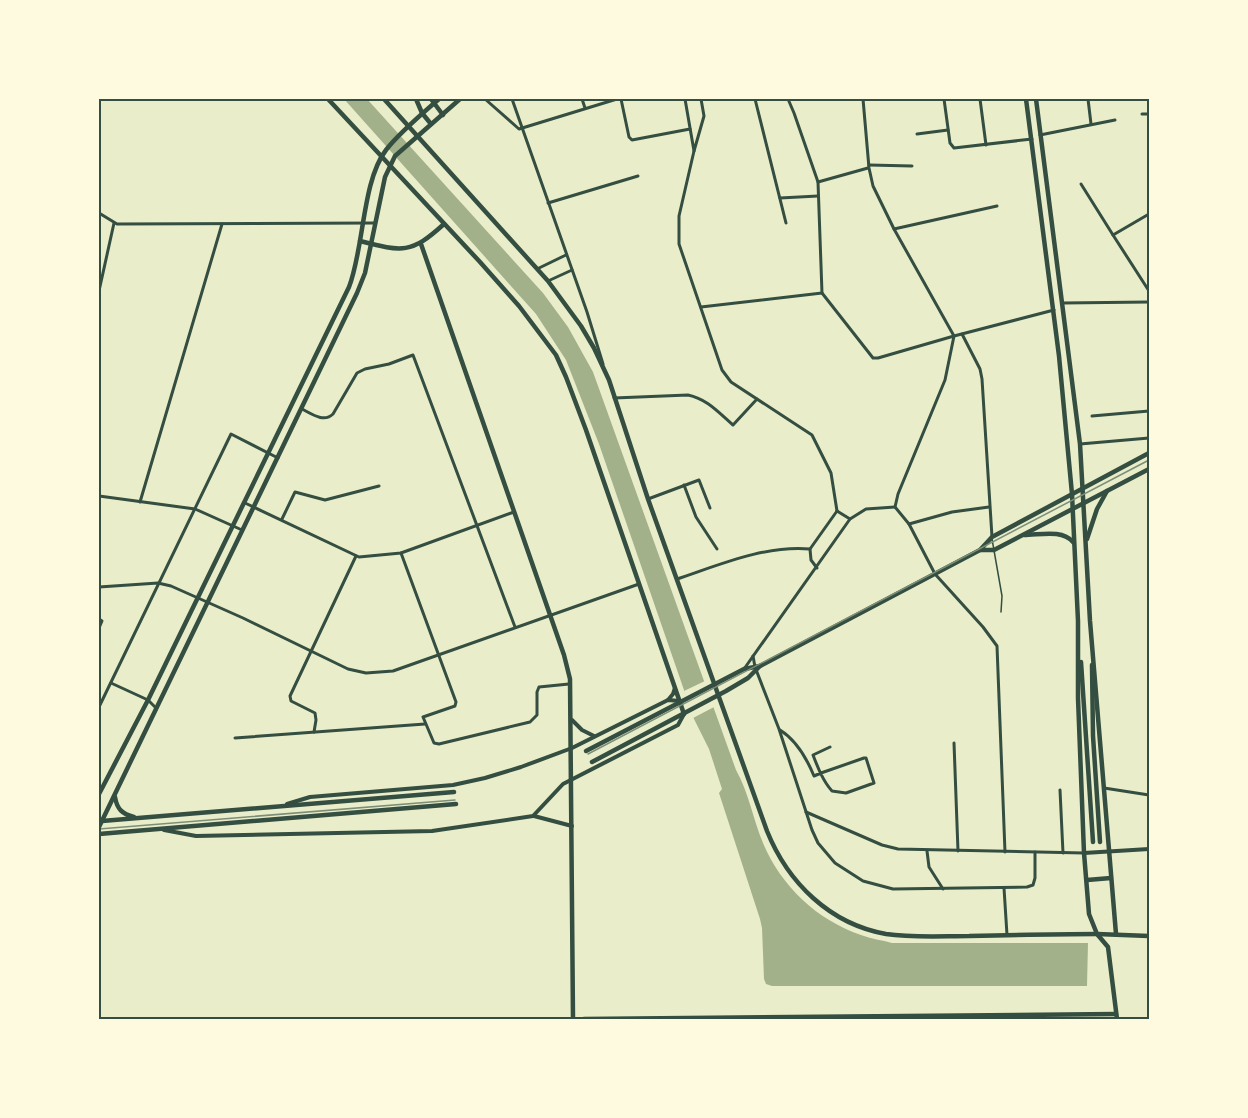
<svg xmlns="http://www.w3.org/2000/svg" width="1248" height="1118" font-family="Helvetica,sans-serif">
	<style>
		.water { fill: #a3b18a }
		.pier { fill: #e9edc9 }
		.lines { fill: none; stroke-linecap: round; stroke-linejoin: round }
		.service { stroke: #344e41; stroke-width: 1.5 }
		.minor { stroke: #344e41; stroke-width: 3 }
		.tertiary { stroke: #344e41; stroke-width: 4 }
		.secondary { stroke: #344e41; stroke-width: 4.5 }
		.primary { stroke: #344e41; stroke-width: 4.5 }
		.tram { stroke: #7c8e77; stroke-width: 1.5 }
		.neatline { fill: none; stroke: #344e41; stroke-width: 2 }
	</style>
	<rect width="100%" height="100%" fill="#e9edc9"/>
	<path class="water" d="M344,99H367L543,293L568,327L593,372L736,770C749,793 753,819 763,843C781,886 817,920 861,935C871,939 882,940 892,943H1088L1087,986H772L766,984L764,979L762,928L760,919L719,793L722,789L709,749L694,719L599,444L566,360L536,314Z"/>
	<polygon class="pier" points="707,680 716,706 693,718 684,691"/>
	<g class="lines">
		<polyline class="service" points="992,539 1002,596 1001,612"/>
		<g class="minor">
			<polyline points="485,99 519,129 617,99"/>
			<polyline points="512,99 587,312 603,364"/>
			<polyline points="582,99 585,108"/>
			<polyline points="621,99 629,137 632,140 690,129"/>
			<polyline points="685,99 694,151 704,116 701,99"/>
			<polyline points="755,99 786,223"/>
			<polyline points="788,99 794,113 818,182 822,293 873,358 878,358 954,336 1054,310"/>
			<polyline points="863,99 869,168 873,186 894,229 954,336 945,380 898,494 895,507 909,524 935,574 983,627 997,646 1005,852"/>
			<polyline points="944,99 950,143 954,148 1032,139"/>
			<polyline points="980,99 986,145"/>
			<polyline points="1088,99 1091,124"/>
			<polyline points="1142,114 1149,114"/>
			<polyline points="917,134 948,130"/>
			<polyline points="1040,135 1115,120"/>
			<polyline points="694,151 679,216 679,244 722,370 731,382 812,435 831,473 837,511"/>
			<polyline points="869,165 912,166"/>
			<polyline points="818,182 868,168"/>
			<polyline points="1081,184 1113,235"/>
			<polyline points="780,198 818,196"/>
			<polyline points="548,203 638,176"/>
			<polyline points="99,213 117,224 375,223"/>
			<polyline points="1149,214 1113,235 1149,291"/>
			<polyline points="894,229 997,206"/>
			<polyline points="537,269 566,255"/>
			<polyline points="548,281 572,270"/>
			<polyline points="99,291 114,223"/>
			<polyline points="1063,303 1149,302"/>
			<polyline points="701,307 822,293"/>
			<polyline points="962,334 980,369 982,379 992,537"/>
			<path d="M614,398L688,395C707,399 718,412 733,425L757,399"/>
			<path d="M302,409C312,414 324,423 333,414L357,373L365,369L389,364L413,355L515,627"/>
			<polyline points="1092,416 1149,411"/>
			<polyline points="1080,444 1149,438"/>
			<polyline points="684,485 696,517 717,549"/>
			<polyline points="99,496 195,509 242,530"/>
			<polyline points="648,499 699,480 710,508"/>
			<polyline points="140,502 222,224"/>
			<polyline points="245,503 359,557 401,553 514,512"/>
			<polyline points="837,511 850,519"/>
			<polyline points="282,519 295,492 325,500 379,486"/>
			<polyline points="909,524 952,512 989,507"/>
			<polyline points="401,553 456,702 455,706 423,717 434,743 439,744 530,722 537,715 537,692 539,687 569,684"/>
			<polyline points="817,568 811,560 810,549 837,511"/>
			<path d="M677,579C719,565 765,545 810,549"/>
			<polyline points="99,587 158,583 171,586 243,618 348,669 366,673 393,671 639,584"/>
			<polyline points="99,619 102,621 99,628"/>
			<polyline points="753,656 755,667 779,729 812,830 818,843 835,863 863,881 893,889 1027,887 1033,885 1035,878 1035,852"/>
			<polyline points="744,669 850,519 866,509 895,507"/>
			<polyline points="111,683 148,700 156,708"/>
			<polyline points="99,707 231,434 278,458"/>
			<path d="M780,730C796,740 807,759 814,776L821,773L864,758H866L874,783L846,793L832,791C823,781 818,768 813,755L830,747"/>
			<polyline points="314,732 316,720 315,713 291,701 290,696 356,556"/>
			<polyline points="235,738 425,724"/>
			<polyline points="954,743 958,851"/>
			<polyline points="1104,788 1149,795"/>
			<polyline points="1060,790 1063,853"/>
			<polyline points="806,812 882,845 898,849 1084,853"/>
			<polyline points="927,851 929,867 943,889"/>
			<polyline points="1004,888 1007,935"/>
		</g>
		<g class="tertiary">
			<polyline points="668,700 673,694 675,688"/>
			<polyline points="572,720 582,730 594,736"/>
			<polyline points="287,804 310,797 453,785 485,778 521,767 572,748 668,700 680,701"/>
			<polyline points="534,816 572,826"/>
			<polyline points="164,830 196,836 432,831 533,816 563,784 678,725 684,714"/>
			<polyline points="1084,853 1149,849"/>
		</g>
		<g class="secondary">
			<polyline points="328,99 480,262 519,306 556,355 566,377 586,430 684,714"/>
			<path d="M384,99L548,281L581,326L594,348L609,380L648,499L767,831C788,883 830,924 886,934C913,938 942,936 969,936C1011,935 1054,934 1097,934"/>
			<polyline points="416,99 422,113 431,124"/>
			<polyline points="431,99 443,115"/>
			<path d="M360,241C403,252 411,254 444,224"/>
			<polyline points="421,244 564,655 570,679 573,1019"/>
			<polyline points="980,550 994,550 1149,469"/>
			<polyline points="586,751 744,669 760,666"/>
			<polyline points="592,762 726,691 748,678 760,666 980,550 992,537 1149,453"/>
			<path d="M99,794L148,700L349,287C364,249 362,181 386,150C399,133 423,113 439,99"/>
			<path d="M115,797C117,809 122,814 134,817"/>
			<polyline points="102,821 454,792"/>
			<polyline points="99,827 357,293 365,273 385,177 395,156 460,99"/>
			<polyline points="99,834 456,804"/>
		</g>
		<g class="primary">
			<polyline points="1026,99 1059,356 1072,494 1078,621 1078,698 1084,853 1089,914 1097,934 1108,947 1117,1019"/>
			<polyline points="1036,99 1080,444 1090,621 1116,934"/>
			<path d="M1024,535C1040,535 1062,529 1073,542"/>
			<polyline points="1087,539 1097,509 1107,491"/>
			<polyline points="1081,662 1093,842"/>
			<polyline points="1092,665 1093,736 1100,842"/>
			<polyline points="1087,880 1111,878"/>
			<polyline points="1097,934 1149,936"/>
			<polyline points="584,1019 1116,1014"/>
		</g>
		<g class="tram">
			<polyline points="588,754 1149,460"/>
			<polyline points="99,829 455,800"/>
		</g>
	</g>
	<rect width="1248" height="1118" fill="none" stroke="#fefae0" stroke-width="201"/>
	<rect x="100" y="100" width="1048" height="918" class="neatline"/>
</svg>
